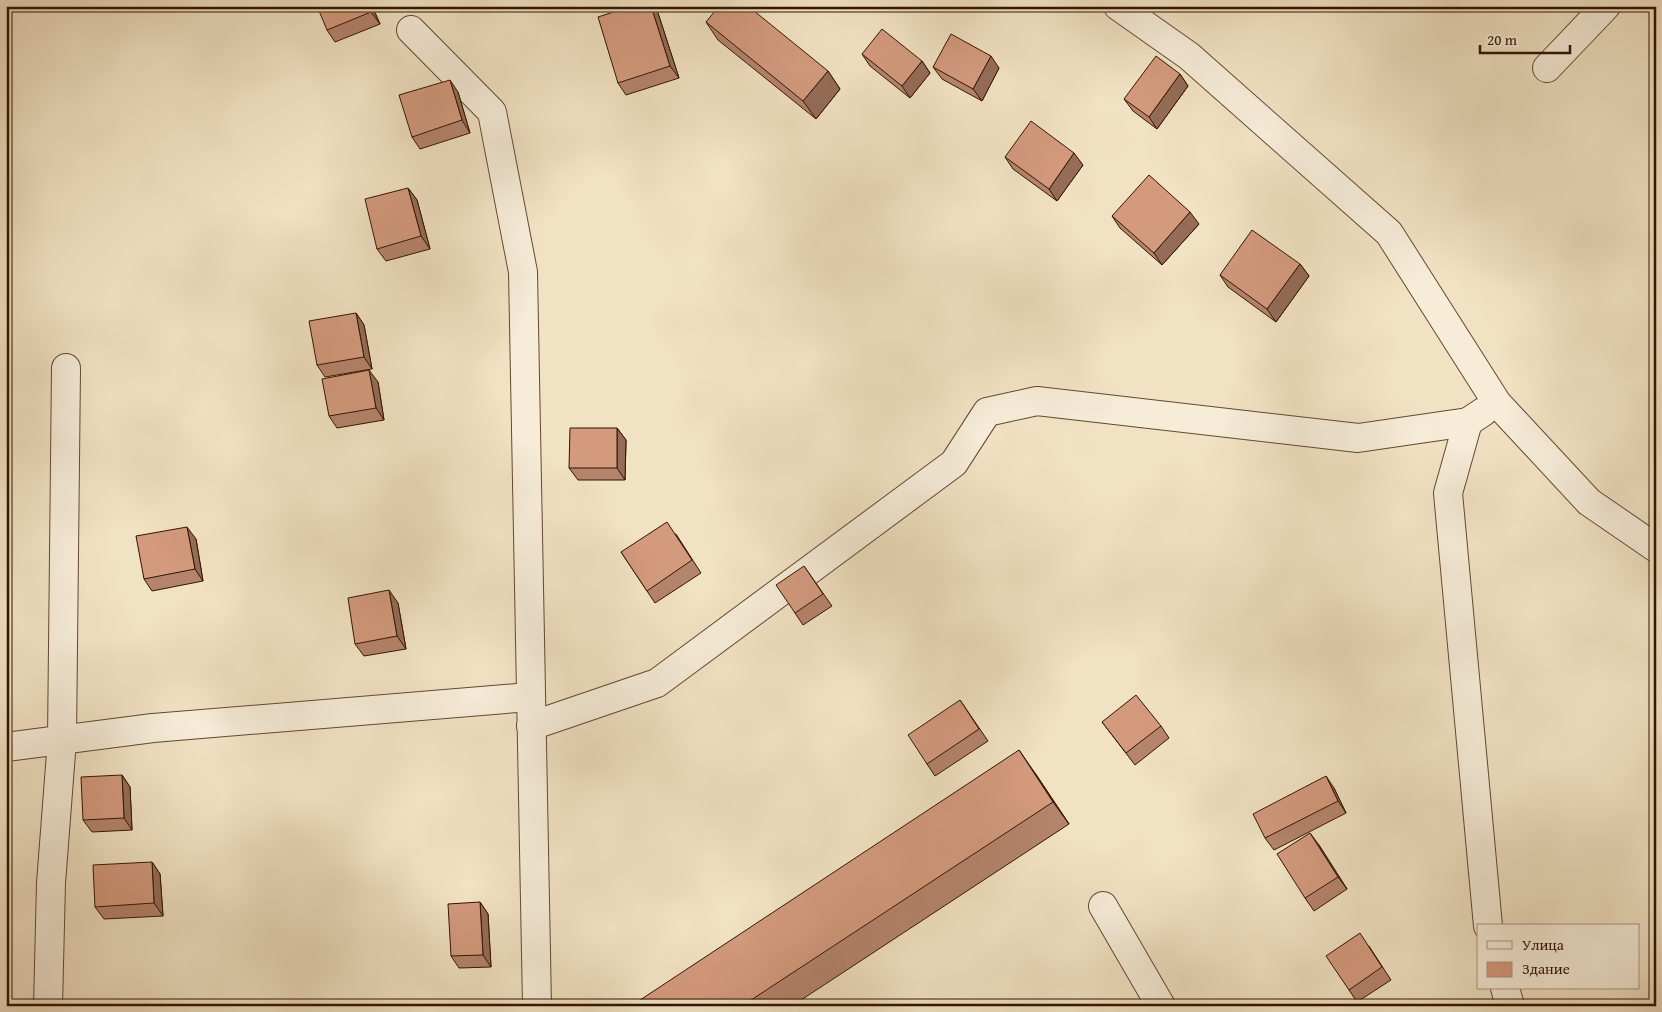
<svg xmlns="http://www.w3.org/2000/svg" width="1662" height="1012" font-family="'Gentium Book Plus',serif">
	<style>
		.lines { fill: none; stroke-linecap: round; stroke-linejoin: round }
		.minor-casing { stroke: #624832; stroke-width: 30 }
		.minor { stroke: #f6ecd8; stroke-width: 28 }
		.wall { fill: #b5846c; stroke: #331401 }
		.shaded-wall { fill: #946c58; stroke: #331401 }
		.building { fill: #d39a7e; stroke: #331401 }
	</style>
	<rect width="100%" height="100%" fill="#f1e2c3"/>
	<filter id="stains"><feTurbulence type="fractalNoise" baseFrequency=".004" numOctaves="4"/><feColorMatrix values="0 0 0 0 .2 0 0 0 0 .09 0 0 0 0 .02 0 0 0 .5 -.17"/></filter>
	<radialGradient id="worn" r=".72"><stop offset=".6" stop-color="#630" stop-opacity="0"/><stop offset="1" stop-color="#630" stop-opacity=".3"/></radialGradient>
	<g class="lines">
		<g class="minor-casing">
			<g id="minor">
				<polyline points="1118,6 1189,56 1389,233 1497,403 1589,502 1656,548"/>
				<polyline points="411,30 492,112 523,272 537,1006"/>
				<polyline points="1547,68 1606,6"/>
				<polyline points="1483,412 1468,422 1448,493 1488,926"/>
				<polyline points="531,726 657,683 954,463 987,412 1037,401 1358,438 1468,422"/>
				<polyline points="6,747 153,728 530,697"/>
				<polyline points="1103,906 1161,1006"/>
				<polyline points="1505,988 1510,1006"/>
				<polyline points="48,1006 51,883 62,740 66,368"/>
			</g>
		</g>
		<use href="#minor" class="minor"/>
	</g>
	<g class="wall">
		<polygon points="372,6 380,24 335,42 327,30"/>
		<polygon points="658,13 679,78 626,95 618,83"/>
		<polygon points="706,22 828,71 840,89 816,119 718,40"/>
		<polygon points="862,54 922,61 930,73 910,98 870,66"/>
		<polygon points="933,67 999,68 982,101 942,79"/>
		<polygon points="1180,74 1188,86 1157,129 1133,111 1124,99"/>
		<polygon points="458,92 470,133 420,149 412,137"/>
		<polygon points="6,135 10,140 6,142"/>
		<polygon points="1005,157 1083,165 1057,201 1013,169"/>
		<polygon points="408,188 417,200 430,249 386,261 377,249"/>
		<polygon points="1112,216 1199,224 1162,265 1120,228"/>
		<polygon points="1300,264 1309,276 1276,322 1228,287 1220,275"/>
		<polygon points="356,313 364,325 372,369 325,377 317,365"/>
		<polygon points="378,382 384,420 337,428 329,416"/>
		<polygon points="617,428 626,440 625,480 578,480 569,468"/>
		<polygon points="676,534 701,573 655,603 621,552"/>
		<polygon points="196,539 203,581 152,591 144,579"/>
		<polygon points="804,566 832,606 803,625 795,613"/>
		<polygon points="398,603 406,649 364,656 355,644"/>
		<polygon points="960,700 988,741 935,776 927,764"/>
		<polygon points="1102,722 1161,726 1169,738 1135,765"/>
		<polygon points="1035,773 1069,824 792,1006 631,1006"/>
		<polygon points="122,775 130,787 132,830 92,832 83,820"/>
		<polygon points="1334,788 1346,813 1274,850 1265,838"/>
		<polygon points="1319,845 1347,889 1314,911 1305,898"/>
		<polygon points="152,862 160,874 163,916 104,919 95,907"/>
		<polygon points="480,902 488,914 491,967 459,968 451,956"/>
		<polygon points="1369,946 1391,980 1357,1002 1349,990"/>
	</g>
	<g class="shaded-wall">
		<polygon points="369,6 372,6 380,24 371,12"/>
		<polygon points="651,6 654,6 658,13 679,78 670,66"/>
		<polygon points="991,56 999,68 982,101 973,89"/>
		<polygon points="922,61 930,73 910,98 902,86"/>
		<polygon points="828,71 840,89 816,119 803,101"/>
		<polygon points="1180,74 1188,86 1157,129 1149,117"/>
		<polygon points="450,80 458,92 470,133 462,120"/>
		<polygon points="1074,153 1083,165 1057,201 1049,189"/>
		<polygon points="408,188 417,200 430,249 421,236"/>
		<polygon points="1190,212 1199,224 1162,265 1154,253"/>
		<polygon points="1300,264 1309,276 1276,322 1267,309"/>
		<polygon points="356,313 364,325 372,369 364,357"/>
		<polygon points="369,370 378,382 384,420 376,408"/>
		<polygon points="617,428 626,440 625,480 617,468"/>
		<polygon points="187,527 196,539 203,581 195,569"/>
		<polygon points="389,590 398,603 406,649 397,636"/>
		<polygon points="1019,750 1035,773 1069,824 1053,802"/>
		<polygon points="122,775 130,787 132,830 124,818"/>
		<polygon points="1326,776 1334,788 1346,813 1338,801"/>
		<polygon points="1310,833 1319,845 1347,889 1338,877"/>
		<polygon points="152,862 160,874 163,916 154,903"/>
		<polygon points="480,902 488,914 491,967 483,955"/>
	</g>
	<g class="building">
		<polygon points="317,6 369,6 371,12 327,30"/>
		<polygon points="632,6 651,6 670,66 618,83 598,17"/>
		<polygon points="719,6 748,6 828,71 803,101 706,22"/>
		<polygon points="882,29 922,61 902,86 862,54"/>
		<polygon points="951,34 991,56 973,89 933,67"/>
		<polygon points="1156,56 1180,74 1149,117 1124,99"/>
		<polygon points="450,80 462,120 412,137 399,95"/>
		<polygon points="1031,121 1074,153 1049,189 1005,157"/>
		<polygon points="1149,175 1190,212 1154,253 1112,216"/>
		<polygon points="408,188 421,236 377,249 365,199"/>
		<polygon points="1252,230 1300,264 1267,309 1220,275"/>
		<polygon points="356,313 364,357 317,365 309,321"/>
		<polygon points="369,370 376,408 329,416 322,379"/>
		<polygon points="570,428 617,428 617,468 569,468"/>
		<polygon points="667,522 692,560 647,591 621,552"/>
		<polygon points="187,527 195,569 144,579 136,536"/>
		<polygon points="804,566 823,594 795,613 776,585"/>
		<polygon points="389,590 397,636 355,644 348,598"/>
		<polygon points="1136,695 1161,726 1126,753 1102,722"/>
		<polygon points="960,700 979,729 927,764 908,735"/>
		<polygon points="1019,750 1053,802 742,1006 631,1006"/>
		<polygon points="122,775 124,818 83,820 81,777"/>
		<polygon points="1326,776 1338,801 1265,838 1253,814"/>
		<polygon points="1310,833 1338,877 1305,898 1277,854"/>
		<polygon points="152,862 154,903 95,907 93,865"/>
		<polygon points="480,902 483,955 451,956 448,904"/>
		<polygon points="1360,933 1382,967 1349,990 1326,956"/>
	</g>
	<rect width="1662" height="1012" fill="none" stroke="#f1e2c3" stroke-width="25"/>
	<rect x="8" y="8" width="1647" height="997" fill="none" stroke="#331401" stroke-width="2.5"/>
	<rect x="12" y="12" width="1637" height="987" fill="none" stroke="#331401"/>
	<rect x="1477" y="924" width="162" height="65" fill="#f6ecd8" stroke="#a89682"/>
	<rect x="1487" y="941" width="25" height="8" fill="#f6ecd8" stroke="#a89682"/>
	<text x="1522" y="950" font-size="15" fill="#331401">Улица</text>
	<rect x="1487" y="962" width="25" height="15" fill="#d39a7e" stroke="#a89682"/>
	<text x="1522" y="974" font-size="15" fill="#331401">Здание</text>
	<path d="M1480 45v8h90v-8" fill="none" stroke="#331401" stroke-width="2.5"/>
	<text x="1487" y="45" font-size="15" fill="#331401" stroke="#f6ecd8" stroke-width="4" paint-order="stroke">20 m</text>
	<rect width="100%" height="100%" filter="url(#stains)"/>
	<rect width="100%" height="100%" fill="url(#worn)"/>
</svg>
